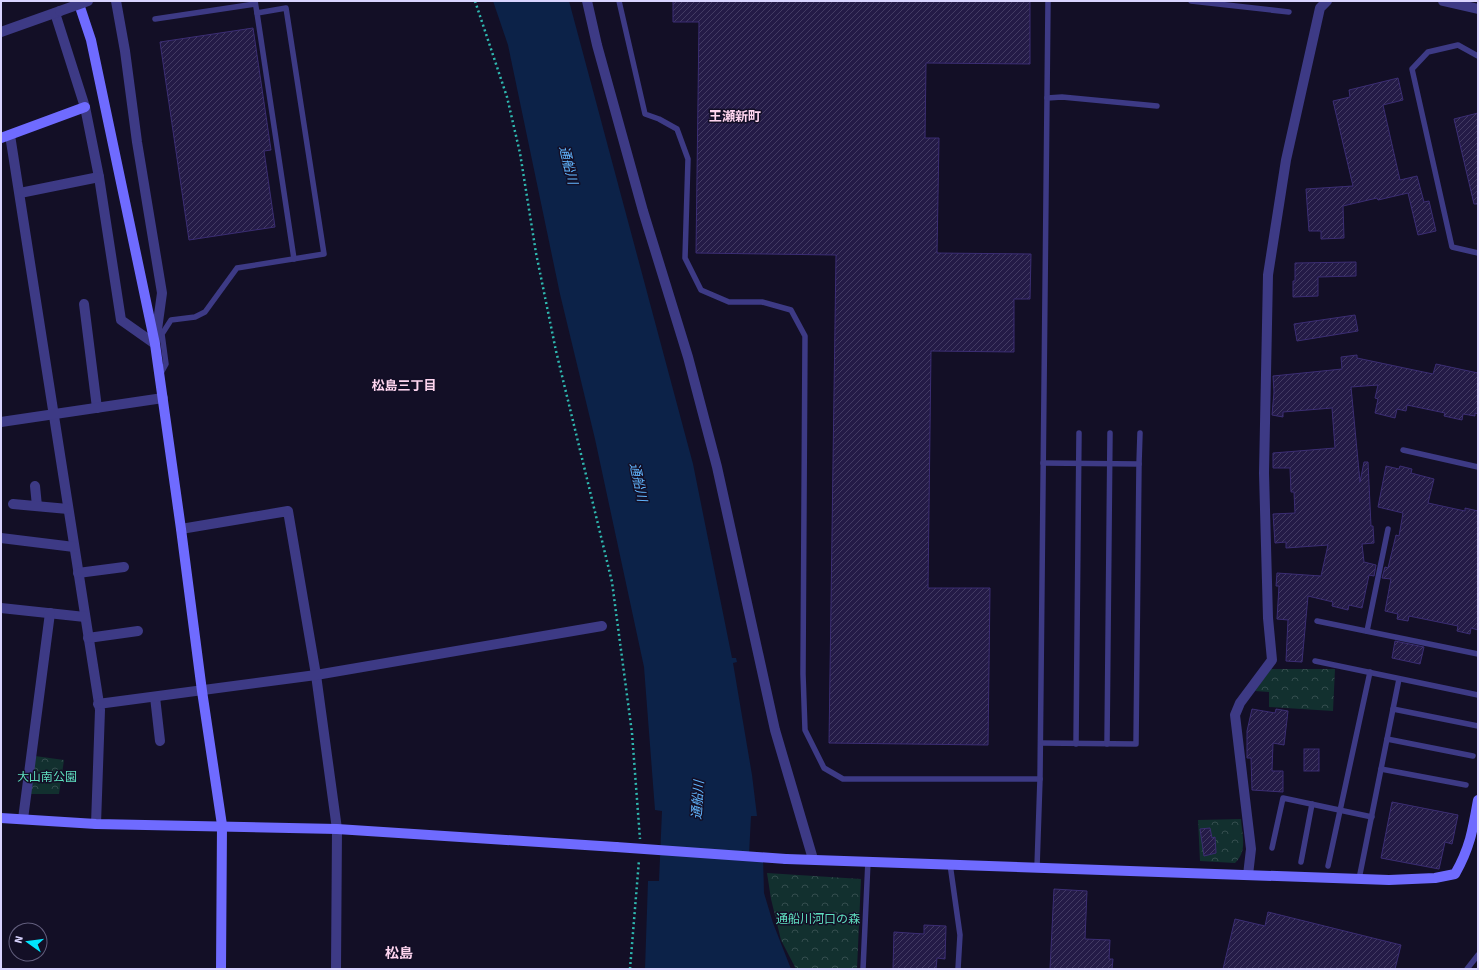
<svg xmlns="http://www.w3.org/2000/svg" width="1479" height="970" font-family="'Source Sans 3','Noto Sans JP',sans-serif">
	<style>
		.park { fill: url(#park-crowns) }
		.water { fill: #0c2248 }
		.building { fill: url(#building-hatch); stroke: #3b2d73 }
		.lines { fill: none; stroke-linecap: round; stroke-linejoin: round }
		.path { stroke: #2fb8b0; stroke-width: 2.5; stroke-dasharray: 2 3; stroke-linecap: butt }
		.lane { stroke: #3d3a85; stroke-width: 5.5 }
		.street { stroke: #3d3a85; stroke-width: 10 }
		.secondary { stroke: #6f6bff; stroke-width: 10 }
		.street-bridge { stroke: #3d3a85; stroke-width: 10 }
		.secondary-bridge { stroke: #6f6bff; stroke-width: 10 }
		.labels { text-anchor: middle; stroke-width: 3; stroke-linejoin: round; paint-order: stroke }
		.park-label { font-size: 12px; fill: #5fe0c0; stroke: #130f26 }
		.neighbourhood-label { font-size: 13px; font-weight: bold; fill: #ffd6f0; stroke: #130f26 }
		.water-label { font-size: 13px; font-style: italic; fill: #62b6ff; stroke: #130f26 }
		.quarter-label { font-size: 14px; font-weight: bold; fill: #ffd6f0; stroke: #130f26 }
	</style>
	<defs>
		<pattern id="park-crowns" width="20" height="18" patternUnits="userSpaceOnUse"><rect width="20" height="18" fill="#12302f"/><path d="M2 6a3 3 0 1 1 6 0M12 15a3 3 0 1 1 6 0" fill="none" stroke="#344d4e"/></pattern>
		<pattern id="building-hatch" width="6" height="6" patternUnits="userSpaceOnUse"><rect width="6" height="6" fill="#241b47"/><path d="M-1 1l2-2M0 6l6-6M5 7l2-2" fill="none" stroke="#433b63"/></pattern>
	</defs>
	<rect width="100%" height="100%" fill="#130f26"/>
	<g class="park">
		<polygon points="1271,669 1335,669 1333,711 1269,707 1269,692 1255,691"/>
		<polygon points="35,756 64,760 59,794 30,794"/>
		<path d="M1241,819C1242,835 1248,851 1235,863L1200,861L1198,820Z"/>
		<polygon points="767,873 861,879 857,969 796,969 781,940 771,899"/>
	</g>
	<polygon class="water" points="493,1 569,1 693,464 732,658 736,658 737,662 733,663 752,775 757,816 751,816 749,855 763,857 764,893 773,923 791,969 645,969 648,881 659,881 662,811 655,810 644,667 595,439 560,294 508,45"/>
	<g class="building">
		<polygon points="673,1 1030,1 1030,64 926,63 925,138 939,138 937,253 1031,254 1030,299 1014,299 1014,352 931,351 928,588 990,588 988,745 829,743 836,255 696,253 699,22 673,22"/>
		<polygon points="253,28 271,150 264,151 275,227 189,240 160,42"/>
		<polygon points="1398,78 1403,100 1383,105 1400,180 1417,176 1424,202 1429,201 1436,231 1418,235 1408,193 1378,200 1377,198 1343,206 1344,238 1321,239 1321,231 1309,231 1306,189 1353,186 1333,101 1350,97 1349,90"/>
		<polygon points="1478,113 1478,204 1474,204 1454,119"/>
		<polygon points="1356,262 1356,276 1318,277 1318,296 1293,297 1293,281 1295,281 1295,263"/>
		<polygon points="1355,315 1358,331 1297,341 1294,324"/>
		<polygon points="1357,355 1357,358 1433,374 1436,364 1478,373 1478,414 1475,413 1475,416 1463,414 1462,420 1444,416 1445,413 1407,405 1406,411 1397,409 1395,418 1375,413 1378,399 1375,398 1378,385 1351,387 1360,482 1364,462 1368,462 1371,526 1373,526 1374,543 1362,544 1364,562 1376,565 1374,576 1369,575 1362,608 1349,605 1348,610 1332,606 1333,602 1308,596 1302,662 1286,661 1288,620 1277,619 1279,586 1276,586 1277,573 1321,576 1328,545 1286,548 1286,542 1275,543 1273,514 1295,513 1294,492 1291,492 1290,468 1273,468 1273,453 1335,448 1332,408 1283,412 1283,417 1272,415 1274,392 1273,376 1342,369 1341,357"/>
		<polygon points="1386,466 1399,469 1400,466 1412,469 1411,473 1434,479 1428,503 1465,511 1465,508 1478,511 1478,630 1471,628 1470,634 1457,631 1458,626 1409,616 1408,621 1397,619 1398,614 1385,611 1391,579 1382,578 1385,567 1388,568 1396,535 1399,536 1403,513 1378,507"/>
		<polygon points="1395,641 1424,647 1420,664 1392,658"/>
		<polygon points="1252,709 1275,713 1276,709 1288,711 1284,745 1273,743 1272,771 1283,771 1283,792 1252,790 1251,758 1247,758 1247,731"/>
		<rect x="1304" y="749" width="15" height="22"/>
		<polygon points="1392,802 1458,815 1452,844 1445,842 1439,869 1381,858"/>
		<polygon points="1210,828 1212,838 1215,837 1216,853 1204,856 1200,829"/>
		<polygon points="1054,889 1087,891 1085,939 1110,940 1109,959 1113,959 1112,969 1050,969"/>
		<polygon points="1268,912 1401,945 1395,969 1223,969 1235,919 1265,926"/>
		<polygon points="924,925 946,926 945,959 937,958 936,969 893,969 894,932 924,934"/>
	</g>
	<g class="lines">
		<g class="path">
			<polyline points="475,1 507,97 520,153 536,253 556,351 612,582 632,733 640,839"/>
			<polyline points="630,969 639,860"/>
		</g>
		<g class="lane">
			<polyline points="619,1 645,114 659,119 677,129 688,159 685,258 701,290 729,302 762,302 791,310 805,336 803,674 805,730 824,768 843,779 1040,779 1048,1"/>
			<polyline points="1191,1 1289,12"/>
			<polyline points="257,13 294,259"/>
			<polyline points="155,19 255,4"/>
			<polyline points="1478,56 1458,45 1428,52 1412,69 1452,247 1478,253"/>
			<polyline points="1047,98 1062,97 1157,106"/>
			<polyline points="160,375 166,364 162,334 171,320 195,317 205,312 237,268 324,254 286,8 257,13 255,1"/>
			<polyline points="1403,450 1478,467"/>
			<polyline points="1139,464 1140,433"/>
			<polyline points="1317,621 1478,654"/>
			<polyline points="1367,631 1388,529"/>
			<polyline points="1315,661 1478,695"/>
			<polyline points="1393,709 1478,726"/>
			<polyline points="1387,739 1473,756"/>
			<polyline points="1041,743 1136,744 1139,464 1043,463"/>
			<polyline points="1076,744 1079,433"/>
			<polyline points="1107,744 1110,433"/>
			<polyline points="1381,769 1466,785"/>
			<polyline points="1272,848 1283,798 1372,817"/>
			<polyline points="1301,862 1312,804"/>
			<polyline points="950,864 960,935 958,969"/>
			<polyline points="1328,866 1370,672"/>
			<polyline points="1037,867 1040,779"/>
			<polyline points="1359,879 1399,679"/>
			<polyline points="863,969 868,861"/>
			<polyline points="1467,969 1478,955"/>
		</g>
		<g class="street">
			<polyline points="587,1 597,45 643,211 688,357 717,467 775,730 813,859"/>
			<polyline points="1443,1 1478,9"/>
			<polyline points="55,13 85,107 99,177 121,320 155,344 162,293 137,142 125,51 116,1"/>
			<polyline points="1,32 60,11"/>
			<polyline points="10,135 100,710 96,824"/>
			<polyline points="20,193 99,177"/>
			<polyline points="84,304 97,408"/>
			<polyline points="1,422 163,398"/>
			<polyline points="35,486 37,506"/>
			<polyline points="13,504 68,509"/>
			<polyline points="181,529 288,511 316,675 337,829 336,969"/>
			<polyline points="1,538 74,547"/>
			<polyline points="78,573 124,567"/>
			<polyline points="1,608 85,617"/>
			<polyline points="88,638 138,631"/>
			<polyline points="155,697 160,741"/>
			<polyline points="98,704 316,675 602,626"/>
			<polyline points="23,819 50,613"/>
			<polyline points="1248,875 1251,849 1235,715 1240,703 1272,660 1268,618 1264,473 1268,275 1286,160 1320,8 1327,1"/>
		</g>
		<g class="secondary">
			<polyline points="78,1 91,40 155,344 181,529 202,691 222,825 221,969"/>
			<polyline points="1,138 85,107"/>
			<polyline points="1,818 96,824 337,829 616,847"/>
			<path d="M786,859L1389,880L1435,878L1455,874C1470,848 1473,829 1478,800"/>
		</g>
		<polyline class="street-bridge" points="60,11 88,1"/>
		<polyline class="secondary-bridge" points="616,847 786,859"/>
	</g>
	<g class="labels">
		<g class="park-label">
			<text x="47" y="781">大山南公園</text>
			<text x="818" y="923">通船川河口の森</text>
		</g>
		<g class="neighbourhood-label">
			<text x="735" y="121">王瀬新町</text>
			<text x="404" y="390">松島三丁目</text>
		</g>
		<g class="water-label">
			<text transform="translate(569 165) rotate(76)" y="5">通船川</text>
			<text transform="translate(639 482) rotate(78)" y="5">通船川</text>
			<text transform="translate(697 800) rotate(-86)" y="5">通船川</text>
		</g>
		<g class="quarter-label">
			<text x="399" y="958">松島</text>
		</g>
	</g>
	<rect width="1479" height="970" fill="none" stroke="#d9d4ff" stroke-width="4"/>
	<g transform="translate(28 942) rotate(284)"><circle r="19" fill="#130f26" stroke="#625e7d"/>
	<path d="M0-3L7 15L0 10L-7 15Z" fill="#00e5ff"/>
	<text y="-6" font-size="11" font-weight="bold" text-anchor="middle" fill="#d9d4ff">N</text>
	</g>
</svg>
